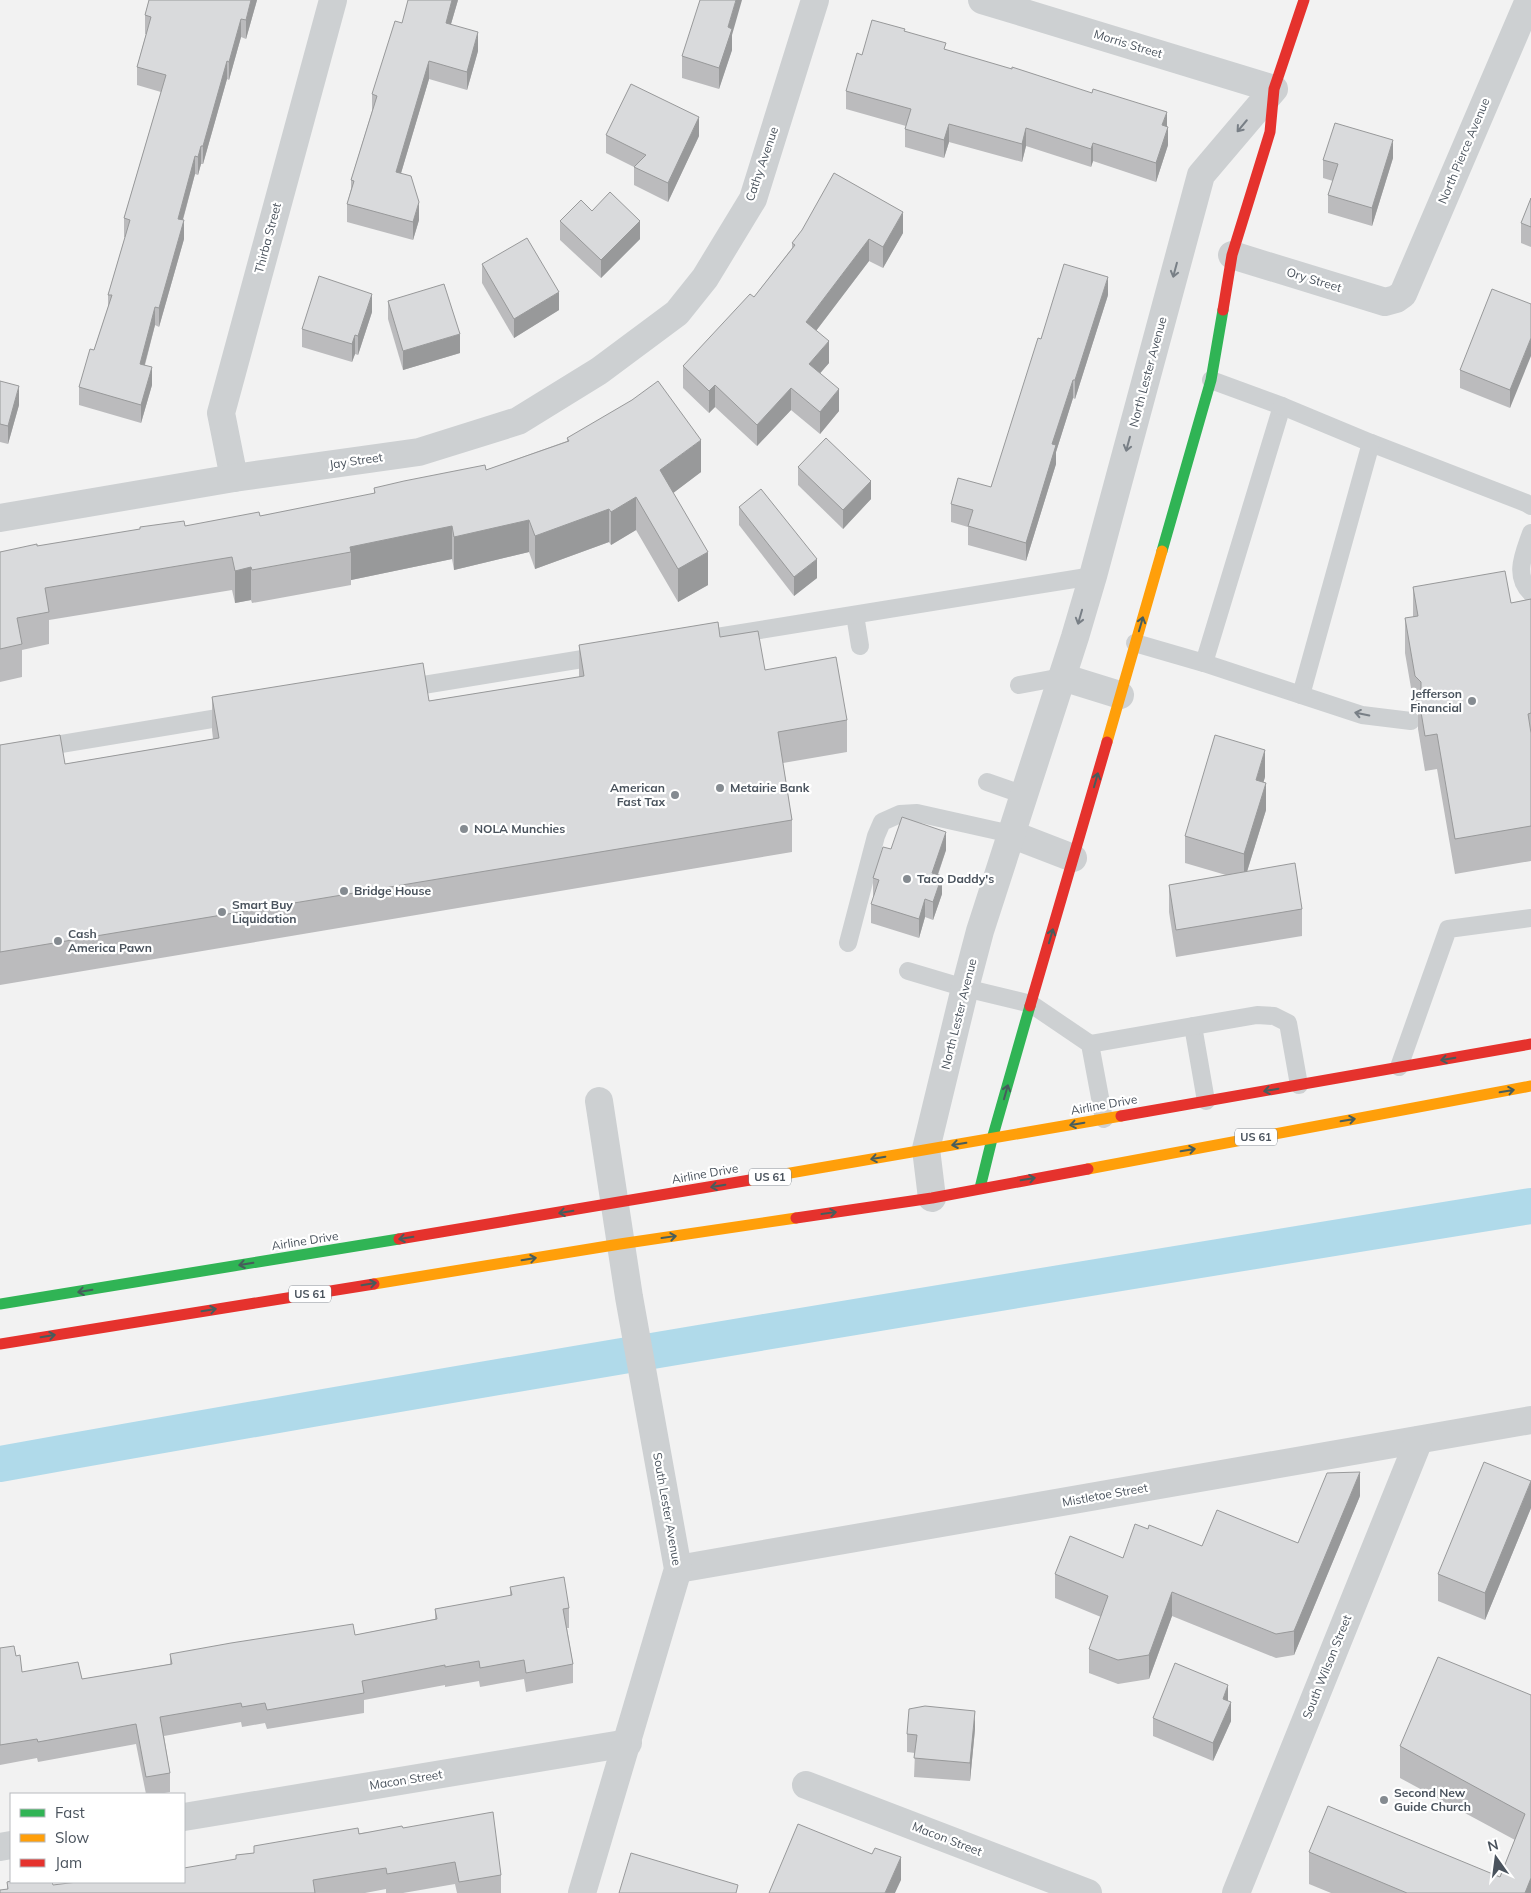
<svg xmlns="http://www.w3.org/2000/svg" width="1531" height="1893" font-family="Mulish,sans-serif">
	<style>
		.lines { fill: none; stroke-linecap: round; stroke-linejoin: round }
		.canal { stroke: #b0daea; stroke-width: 36 }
		.lane { stroke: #cdd0d2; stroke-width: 18 }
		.street { stroke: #cdd0d2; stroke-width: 28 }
		.fast { stroke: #30b455; stroke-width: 11 }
		.slow { stroke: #ff9f0a; stroke-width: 11 }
		.jam { stroke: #e5322d; stroke-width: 11 }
		.wall { fill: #bbbbbd }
		.shaded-wall { fill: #98999a }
		.building { fill: #d9dadc; stroke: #98999a }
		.oneway { stroke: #787f86 }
		.oneway2 { stroke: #475d5c }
		.poi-dot { fill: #858b91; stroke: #fff; stroke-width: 2 }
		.labels { text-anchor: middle; stroke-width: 4.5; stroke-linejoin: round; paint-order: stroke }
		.shield { fill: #fff; stroke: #80878e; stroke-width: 1 }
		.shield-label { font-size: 11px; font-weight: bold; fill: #4a535d }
		.street-label { font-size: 12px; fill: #4a535d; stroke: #fff }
		.poi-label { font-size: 12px; font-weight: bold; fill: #4a535d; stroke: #fff; text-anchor: start }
	</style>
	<rect width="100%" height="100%" fill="#f2f2f2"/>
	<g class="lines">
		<path class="canal" d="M0,1464C509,1373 1020,1289 1531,1206"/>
		<g class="lane">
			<polyline points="1211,380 1282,406 1204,663 1301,695 1371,443 1526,503 1531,506"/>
			<polyline points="1282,406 1371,443"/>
			<path d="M1531,533C1524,554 1513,575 1531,593"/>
			<polyline points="855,615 860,646"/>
			<polyline points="698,640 1093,576"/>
			<polyline points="1135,643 1204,663"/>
			<polyline points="1019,685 1062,677"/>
			<polyline points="405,688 601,656"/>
			<polyline points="1301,695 1362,715 1411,721"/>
			<polyline points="0,754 236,715"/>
			<polyline points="987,782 1024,795"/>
			<polyline points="848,943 876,836 882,822 900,814 917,813 1011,834"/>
			<polyline points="908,971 965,988 1031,1004 1090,1044 1104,1119"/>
			<polyline points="1193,1026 1206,1101"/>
			<polyline points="1090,1044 1257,1015 1274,1016 1288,1023 1299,1085"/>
			<polyline points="1399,1067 1448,929 1531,918"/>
		</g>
		<g class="street">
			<polyline points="1232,255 1385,302 1396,299 1403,294 1529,0"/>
			<polyline points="234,478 221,413 333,0"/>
			<polyline points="0,518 234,478 419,452 518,421 599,371 677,313 705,278 753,199 815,0"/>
			<polyline points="1062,677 1120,695"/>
			<polyline points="1011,834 1073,858"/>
			<polyline points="932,1198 926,1149 965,988 980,931 1075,637 1093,576 1201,175 1274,89 982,0"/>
			<polyline points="678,1569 1531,1420"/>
			<polyline points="806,1785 1088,1893"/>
			<polyline points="184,1817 628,1743"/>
			<polyline points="0,1847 11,1845"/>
			<polyline points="582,1893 678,1569 629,1297 599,1101"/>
			<polyline points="1236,1893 1419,1440"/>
		</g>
		<g class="fast">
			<polyline points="1162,551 1211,380 1223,310"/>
			<polyline points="980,1188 992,1139 1030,1006"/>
			<polyline points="0,1304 399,1239"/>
		</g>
		<g class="slow">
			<polyline points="1107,742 1162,551"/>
			<polyline points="1088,1169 1531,1086"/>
			<polyline points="750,1180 1121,1116"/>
			<polyline points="374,1284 620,1244 796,1218"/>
		</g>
		<g class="jam">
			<polyline points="1223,310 1232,255 1270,132 1274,89 1304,0"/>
			<polyline points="1030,1006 1107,742"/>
			<polyline points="1121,1116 1531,1044"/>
			<polyline points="796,1218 932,1198 1088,1169"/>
			<polyline points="399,1239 750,1180"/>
			<polyline points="0,1344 374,1284"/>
		</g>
	</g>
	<g class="wall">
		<polygon points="149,0 257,0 246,39 241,37 229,80 227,79 203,164 201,164 198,175 195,174 183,220 184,239 159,327 155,325 145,365 152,385 141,423 79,405 79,387 94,350 108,307 108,295 125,237 124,237 124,218 161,92 137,85 137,67 146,34 145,34 145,15"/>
		<polygon points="458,0 451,24 478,51 467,90 429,79 401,173 419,220 413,240 347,222 347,204 351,189 351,180 372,111 372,94 402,23"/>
		<polygon points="905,32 946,50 1167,126 1168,145 1156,182 1093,161 1091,167 1026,146 1022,162 949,142 944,158 905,147 905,129 906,126 846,109 846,91 862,55"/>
		<polygon points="732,35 732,50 719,89 682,78 682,56"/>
		<polygon points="606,135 699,136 668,202 634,185 634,167 606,153"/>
		<polygon points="1393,158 1372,226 1328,213 1328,195 1333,181 1323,178 1323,160"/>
		<polygon points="1531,198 1531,247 1521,243 1521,223"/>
		<polygon points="592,211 640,239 601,278 560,240 560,221"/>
		<polygon points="903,233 883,268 869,261 816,331 829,363 820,373 839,411 820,434 791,410 757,446 715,407 709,413 683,388 683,366 754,297 792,248 792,243"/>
		<polygon points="482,264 559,310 514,338 482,283"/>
		<polygon points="1108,295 1075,399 1073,398 1056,452 1056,464 1026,561 968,545 968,527 951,522 951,504 991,487 1041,339"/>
		<polygon points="388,301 460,353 403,370 388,319"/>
		<polygon points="1531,304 1510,408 1460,388 1460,370"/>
		<polygon points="372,312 358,355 355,354 352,362 302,347 302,329"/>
		<polygon points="0,381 19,405 8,444 0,442"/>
		<polygon points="567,438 701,472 673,493 708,585 678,602 636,530 611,545 609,542 535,569 529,552 454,570 452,559 351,580 351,585 252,603 251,600 235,603 232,590 49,620 49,644 22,650 22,677 0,682 0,552 37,546 260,516 374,494 374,488 486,470 567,441"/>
		<polygon points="798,467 871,499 843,529 798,485"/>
		<polygon points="739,507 817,578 794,596 739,525"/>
		<polygon points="1413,587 1511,603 1531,599 1531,861 1455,874 1437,769 1425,771 1418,729 1418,714 1415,711 1405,653 1405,618 1413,617"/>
		<polygon points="720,637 765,670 847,720 847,752 783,763 792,820 792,852 0,985 0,745 65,764 213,739 212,730 212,697 429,701 579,677 579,645"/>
		<polygon points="1265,777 1263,783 1266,810 1247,872 1302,909 1302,936 1176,957 1169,912 1169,885 1226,875 1185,863 1185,836"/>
		<polygon points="891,849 946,850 938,875 942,894 933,920 925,917 919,938 871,923 871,904 874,897 873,896 873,878"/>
		<polygon points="1360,1496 1294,1655 1276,1658 1172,1616 1149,1679 1118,1684 1089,1673 1089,1649 1101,1617 1055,1598 1055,1574 1123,1558 1148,1529 1202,1546 1298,1543"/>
		<polygon points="1531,1508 1485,1620 1438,1601 1438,1574"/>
		<polygon points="510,1587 569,1608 569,1628 567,1628 573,1664 573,1683 526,1692 524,1679 480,1687 479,1681 445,1687 445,1685 364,1700 364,1713 267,1729 265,1723 242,1727 241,1722 164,1736 170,1773 170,1792 159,1794 146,1794 136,1744 38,1762 37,1758 0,1765 0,1648 16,1656 22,1672 82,1679 170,1664 170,1654 355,1635 435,1619 435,1609 510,1596"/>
		<polygon points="1531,1695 1531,1893 1331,1893 1309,1884 1309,1852 1500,1877 1515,1840 1400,1778 1400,1746"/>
		<polygon points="1153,1718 1231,1721 1213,1761 1153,1736"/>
		<polygon points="975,1729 970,1781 914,1777 915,1753 907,1752 907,1734"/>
		<polygon points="403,1828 501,1875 501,1893 457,1893 455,1884 403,1893 386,1893 386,1889 365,1893 0,1893 7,1889 7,1882 53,1885 184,1882 236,1859 236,1855 254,1853 254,1846"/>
	</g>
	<g class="shaded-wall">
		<polygon points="251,0 257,0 246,39 246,20"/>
		<polygon points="452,0 458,0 446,41 446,23"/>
		<polygon points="736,0 742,0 732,35 732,50 719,89 719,68 728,27"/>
		<polygon points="241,19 241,37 229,80 229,62"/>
		<polygon points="478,32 478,51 467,90 467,72"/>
		<polygon points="227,61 227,79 203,164 203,146"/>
		<polygon points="429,61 429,79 396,190 396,172"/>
		<polygon points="1167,112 1167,130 1162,125"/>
		<polygon points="699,117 699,136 668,202 668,183"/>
		<polygon points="949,124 949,142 944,158 944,140"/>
		<polygon points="1168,127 1168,145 1156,182 1156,163"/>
		<polygon points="1026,128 1026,146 1022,162 1022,144"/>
		<polygon points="1393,140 1393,158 1372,226 1372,208"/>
		<polygon points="1093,143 1093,161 1091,167 1091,149"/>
		<polygon points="201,146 201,164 198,175 198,157"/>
		<polygon points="195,156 195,174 178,237 178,219"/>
		<polygon points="419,202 419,220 413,240 413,222"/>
		<polygon points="903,212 903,233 883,268 883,247"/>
		<polygon points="184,220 184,239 159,327 159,308"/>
		<polygon points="640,221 640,239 601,278 601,260"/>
		<polygon points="869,239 869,261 806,344 806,322"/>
		<polygon points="1108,277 1108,295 1075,399 1075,380"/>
		<polygon points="559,292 559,310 514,338 514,319"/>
		<polygon points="372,294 372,312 358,355 358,336"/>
		<polygon points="155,307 155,325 140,382 140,364"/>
		<polygon points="460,334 460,353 403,370 403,351"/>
		<polygon points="355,335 355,354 352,362 352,344"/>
		<polygon points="1531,338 1531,356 1510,408 1510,390"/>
		<polygon points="829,341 829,363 809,386 809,364"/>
		<polygon points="152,367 152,385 141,423 141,405"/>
		<polygon points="1073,380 1073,398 1056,452 1056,464 1026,561 1026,543 1052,444"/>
		<polygon points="715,385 715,407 709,413 709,391"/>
		<polygon points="19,386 19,405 8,444 8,426"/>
		<polygon points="791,388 791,410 757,446 757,425"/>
		<polygon points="839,389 839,411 820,434 820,412"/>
		<polygon points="701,440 701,472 660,503 660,470"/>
		<polygon points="871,481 871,499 843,529 843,510"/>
		<polygon points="636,497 636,530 611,545 611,512"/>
		<polygon points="609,509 609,542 535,569 535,536"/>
		<polygon points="529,520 529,552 454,570 454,537"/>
		<polygon points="452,526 452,559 351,580 351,552 350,547"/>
		<polygon points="708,552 708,585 678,602 678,569"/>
		<polygon points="817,559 817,578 794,596 794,577"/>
		<polygon points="251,567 251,600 235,603 235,571"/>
		<polygon points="1265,750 1265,777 1256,807 1256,780"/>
		<polygon points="1266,783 1266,810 1244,881 1244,854"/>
		<polygon points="946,832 946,850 932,891 932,873"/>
		<polygon points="942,876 942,894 933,920 933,902"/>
		<polygon points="925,899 925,917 919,938 919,919"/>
		<polygon points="1360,1472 1360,1496 1294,1655 1294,1631"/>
		<polygon points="1531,1481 1531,1508 1485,1620 1485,1593"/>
		<polygon points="1172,1592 1172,1616 1149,1679 1149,1655"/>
		<polygon points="1228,1685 1228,1704 1223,1699"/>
		<polygon points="1231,1702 1231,1721 1213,1761 1213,1743"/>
		<polygon points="975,1711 975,1729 970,1781 970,1763"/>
		<polygon points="901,1857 901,1880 895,1893 885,1893"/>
		<polygon points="1531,1878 1531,1893 1525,1893"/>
	</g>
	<g class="building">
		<polygon points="149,0 251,0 246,20 241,19 229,62 227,61 203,146 201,146 198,157 195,156 178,219 184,220 159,308 155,307 140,364 152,367 141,405 79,387 90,349 94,350 112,295 108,295 130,220 124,218 166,75 137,67 151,17 145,15"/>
		<polygon points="408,0 452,0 446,23 478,32 467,72 429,61 396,172 411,176 419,202 413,222 347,204 354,181 351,180 377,96 372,94 395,21 402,23"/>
		<polygon points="700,0 736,0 728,27 732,29 719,68 682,56"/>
		<polygon points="872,20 905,29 904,31 946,43 944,49 1012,69 1012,67 1092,93 1093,89 1167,112 1162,125 1168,127 1156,163 1093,143 1091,149 1026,128 1022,144 949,124 944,140 905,129 911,109 846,91 857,53 862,55"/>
		<polygon points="631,84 699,117 668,183 634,167 646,155 606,135"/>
		<polygon points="1335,123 1393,140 1372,208 1328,195 1338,164 1323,160"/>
		<polygon points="834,173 903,212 883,247 869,239 806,322 829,341 809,364 839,389 820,412 791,388 757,425 715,385 709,391 683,366 750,294 754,297 795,245 792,243 802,230"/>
		<polygon points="610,192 640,221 601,260 560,221 581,200 592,211"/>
		<polygon points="1531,198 1531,227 1521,223"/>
		<polygon points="527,238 559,292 514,319 482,264"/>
		<polygon points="1064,264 1108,277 1075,380 1073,380 1052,444 1056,445 1026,543 968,526 973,510 951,504 958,478 991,487 1038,338 1041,339"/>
		<polygon points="319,276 372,294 358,336 355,335 352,344 302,329"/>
		<polygon points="444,284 460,334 403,351 388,301"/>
		<polygon points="1492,289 1531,304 1531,338 1510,390 1460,370"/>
		<polygon points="0,381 19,386 8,426 0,424"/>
		<polygon points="658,381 701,440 660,470 708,552 678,569 636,497 611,512 609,509 535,536 529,520 454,537 452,526 350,547 351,552 252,570 251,567 235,571 232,557 45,588 49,612 17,618 22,644 0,649 0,552 37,544 37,546 140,529 140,527 184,521 185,526 259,512 260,516 375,493 374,488 404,481 485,465 486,470 569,441 567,438 632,400"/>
		<polygon points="826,438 871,481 843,510 798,467"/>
		<polygon points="761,489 817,559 794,577 739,507"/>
		<polygon points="1505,571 1511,603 1531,599 1531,713 1528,714 1531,733 1531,826 1455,839 1437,734 1425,736 1418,694 1421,688 1421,682 1415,676 1405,618 1418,616 1413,587"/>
		<polygon points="718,622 720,637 758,631 765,670 836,657 847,720 778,732 792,820 0,952 0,745 60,735 65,764 219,738 212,697 423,663 429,701 584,676 579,645"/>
		<polygon points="1215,735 1265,750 1256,780 1266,783 1244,854 1185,836"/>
		<polygon points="902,817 946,832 932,873 942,876 933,902 925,899 919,919 871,904 879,880 873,878 883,847 891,849"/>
		<polygon points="1295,863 1302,909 1176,930 1169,885"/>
		<polygon points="1484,1462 1531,1481 1485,1593 1438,1574"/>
		<polygon points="1360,1472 1294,1631 1276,1634 1172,1592 1149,1655 1118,1660 1089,1649 1108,1596 1055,1574 1070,1536 1123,1558 1135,1524 1148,1529 1149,1525 1202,1546 1217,1510 1298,1543 1327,1473"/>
		<polygon points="564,1577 569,1608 563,1609 573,1664 526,1673 524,1660 480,1668 479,1661 445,1667 445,1665 362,1681 364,1693 267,1710 265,1703 242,1707 241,1703 160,1717 170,1773 146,1777 136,1724 38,1742 37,1739 0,1745 0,1648 14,1646 16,1656 20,1655 22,1672 78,1662 82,1679 172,1664 170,1654 231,1643 353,1624 355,1635 437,1619 435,1609 512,1595 510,1587"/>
		<polygon points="1438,1657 1531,1695 1531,1878 1525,1893 1407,1893 1309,1852 1328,1806 1500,1877 1525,1814 1400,1746"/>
		<polygon points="1175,1663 1228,1685 1223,1699 1231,1702 1213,1743 1153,1718"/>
		<polygon points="925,1706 975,1711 970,1763 914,1758 917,1735 907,1734 909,1709"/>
		<polygon points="493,1812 501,1875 459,1882 455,1862 387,1874 386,1868 313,1880 315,1893 0,1893 0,1890 8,1889 7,1882 11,1881 52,1882 53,1885 77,1882 184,1882 184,1868 236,1859 236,1855 254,1853 254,1846 358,1828 359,1834 402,1826 403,1828"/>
		<polygon points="798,1824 872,1854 875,1848 901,1857 885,1893 769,1893"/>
		<polygon points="631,1853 738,1885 736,1893 619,1893"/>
	</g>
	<defs><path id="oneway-shaft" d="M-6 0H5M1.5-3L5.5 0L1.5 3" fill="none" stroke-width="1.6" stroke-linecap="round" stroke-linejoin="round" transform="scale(1.25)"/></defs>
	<g class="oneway">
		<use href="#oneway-shaft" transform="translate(1242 126) rotate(130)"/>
		<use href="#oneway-shaft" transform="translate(1175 270) rotate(105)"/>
		<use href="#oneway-shaft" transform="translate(1128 444) rotate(105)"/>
		<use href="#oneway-shaft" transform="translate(1080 617) rotate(106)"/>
		<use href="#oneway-shaft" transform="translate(1362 714) rotate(-168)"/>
	</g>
	<g class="oneway2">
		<use href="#oneway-shaft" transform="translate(1141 624) rotate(-74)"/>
		<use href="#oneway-shaft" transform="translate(1096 780) rotate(-74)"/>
		<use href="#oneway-shaft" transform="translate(1051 936) rotate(-74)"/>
		<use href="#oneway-shaft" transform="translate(1448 1059) rotate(170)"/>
		<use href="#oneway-shaft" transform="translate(1271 1090) rotate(170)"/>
		<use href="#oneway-shaft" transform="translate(1507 1091) rotate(-10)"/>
		<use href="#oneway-shaft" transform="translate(1006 1092) rotate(-74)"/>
		<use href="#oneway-shaft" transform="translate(1348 1120) rotate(-10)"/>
		<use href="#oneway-shaft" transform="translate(1077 1124) rotate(170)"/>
		<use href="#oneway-shaft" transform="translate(959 1144) rotate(171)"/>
		<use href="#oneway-shaft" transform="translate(1188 1150) rotate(-10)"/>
		<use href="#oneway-shaft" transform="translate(878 1158) rotate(170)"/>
		<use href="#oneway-shaft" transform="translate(1028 1179) rotate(-10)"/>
		<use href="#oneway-shaft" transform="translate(718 1186) rotate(170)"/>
		<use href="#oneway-shaft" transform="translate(566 1212) rotate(171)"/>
		<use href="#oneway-shaft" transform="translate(829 1213) rotate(-8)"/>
		<use href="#oneway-shaft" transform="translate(669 1237) rotate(-8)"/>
		<use href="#oneway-shaft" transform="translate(406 1238) rotate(171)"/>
		<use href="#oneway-shaft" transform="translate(529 1259) rotate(-9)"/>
		<use href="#oneway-shaft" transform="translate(246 1264) rotate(171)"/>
		<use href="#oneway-shaft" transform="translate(369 1284) rotate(-9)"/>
		<use href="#oneway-shaft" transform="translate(85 1291) rotate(171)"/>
		<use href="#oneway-shaft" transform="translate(209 1310) rotate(-9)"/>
		<use href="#oneway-shaft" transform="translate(48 1336) rotate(-9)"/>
	</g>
	<g class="poi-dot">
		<circle cx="1472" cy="701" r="5"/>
		<circle cx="720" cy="788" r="5"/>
		<circle cx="675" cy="795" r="5"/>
		<circle cx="464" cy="829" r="5"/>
		<circle cx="907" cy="879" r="5"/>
		<circle cx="344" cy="891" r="5"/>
		<circle cx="222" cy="912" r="5"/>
		<circle cx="58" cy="941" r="5"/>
		<circle cx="1384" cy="1800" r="5"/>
	</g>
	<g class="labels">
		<g class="shield">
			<rect x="1235" y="1128.5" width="42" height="17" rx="4"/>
			<rect x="749" y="1168.5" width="42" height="17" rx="4"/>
			<rect x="289" y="1285.5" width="42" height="17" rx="4"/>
		</g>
		<g class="shield-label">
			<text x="1256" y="1141">US 61</text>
			<text x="770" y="1181">US 61</text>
			<text x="310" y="1298">US 61</text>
		</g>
		<g class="street-label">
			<text transform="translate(1128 44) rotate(17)" y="4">Morris Street</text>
			<text transform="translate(1464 151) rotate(-67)" y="4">North Pierce Avenue</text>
			<text transform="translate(762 164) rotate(-71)" y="4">Cathy Avenue</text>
			<text transform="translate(268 238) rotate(-75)" y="4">Thirba Street</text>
			<text transform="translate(1314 280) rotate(17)" y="4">Ory Street</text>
			<text transform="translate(1148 372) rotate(-75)" y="4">North Lester Avenue</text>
			<text transform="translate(356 461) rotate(-8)" y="4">Jay Street</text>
			<text transform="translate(959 1014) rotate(-76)" y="4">North Lester Avenue</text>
			<text transform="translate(1104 1105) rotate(-10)" y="4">Airline Drive</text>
			<text transform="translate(705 1174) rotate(-10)" y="4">Airline Drive</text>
			<text transform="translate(305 1241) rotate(-9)" y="4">Airline Drive</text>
			<text transform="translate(1105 1495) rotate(-10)" y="4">Mistletoe Street</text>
			<text transform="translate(667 1509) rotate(80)" y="4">South Lester Avenue</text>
			<text transform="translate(1327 1667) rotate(-68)" y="4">South Wilson Street</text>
			<text transform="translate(406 1780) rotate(-9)" y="4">Macon Street</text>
			<text transform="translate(947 1839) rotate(21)" y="4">Macon Street</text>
		</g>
		<g class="poi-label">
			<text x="1462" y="698" text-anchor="end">Jefferson<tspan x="1462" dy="14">Financial</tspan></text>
			<text x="665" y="792" text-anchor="end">American<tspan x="665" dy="14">Fast Tax</tspan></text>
			<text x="730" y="792">Metairie Bank</text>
			<text x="474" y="833">NOLA Munchies</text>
			<text x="917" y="883">Taco Daddy's</text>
			<text x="354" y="895">Bridge House</text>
			<text x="232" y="909">Smart Buy<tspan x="232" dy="14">Liquidation</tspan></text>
			<text x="68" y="938">Cash<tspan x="68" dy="14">America Pawn</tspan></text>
			<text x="1394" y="1797">Second New<tspan x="1394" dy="14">Guide Church</tspan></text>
		</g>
	</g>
	<rect x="10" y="1793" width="175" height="90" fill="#ffffff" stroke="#b7babe"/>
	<rect x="20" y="1809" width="25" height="8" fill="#30b455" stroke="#b7babe"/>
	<text x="55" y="1818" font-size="15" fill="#4a535d">Fast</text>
	<rect x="20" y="1834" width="25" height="8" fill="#ff9f0a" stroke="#b7babe"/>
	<text x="55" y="1843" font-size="15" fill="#4a535d">Slow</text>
	<rect x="20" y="1859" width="25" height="8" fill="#e5322d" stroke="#b7babe"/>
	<text x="55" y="1868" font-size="15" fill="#4a535d">Jam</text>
	<g transform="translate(1496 1858) rotate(346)" stroke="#ffffff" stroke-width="4" paint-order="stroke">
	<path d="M0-4L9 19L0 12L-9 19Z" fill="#4a535d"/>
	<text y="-8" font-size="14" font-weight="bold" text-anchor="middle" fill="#4a535d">N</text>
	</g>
</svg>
